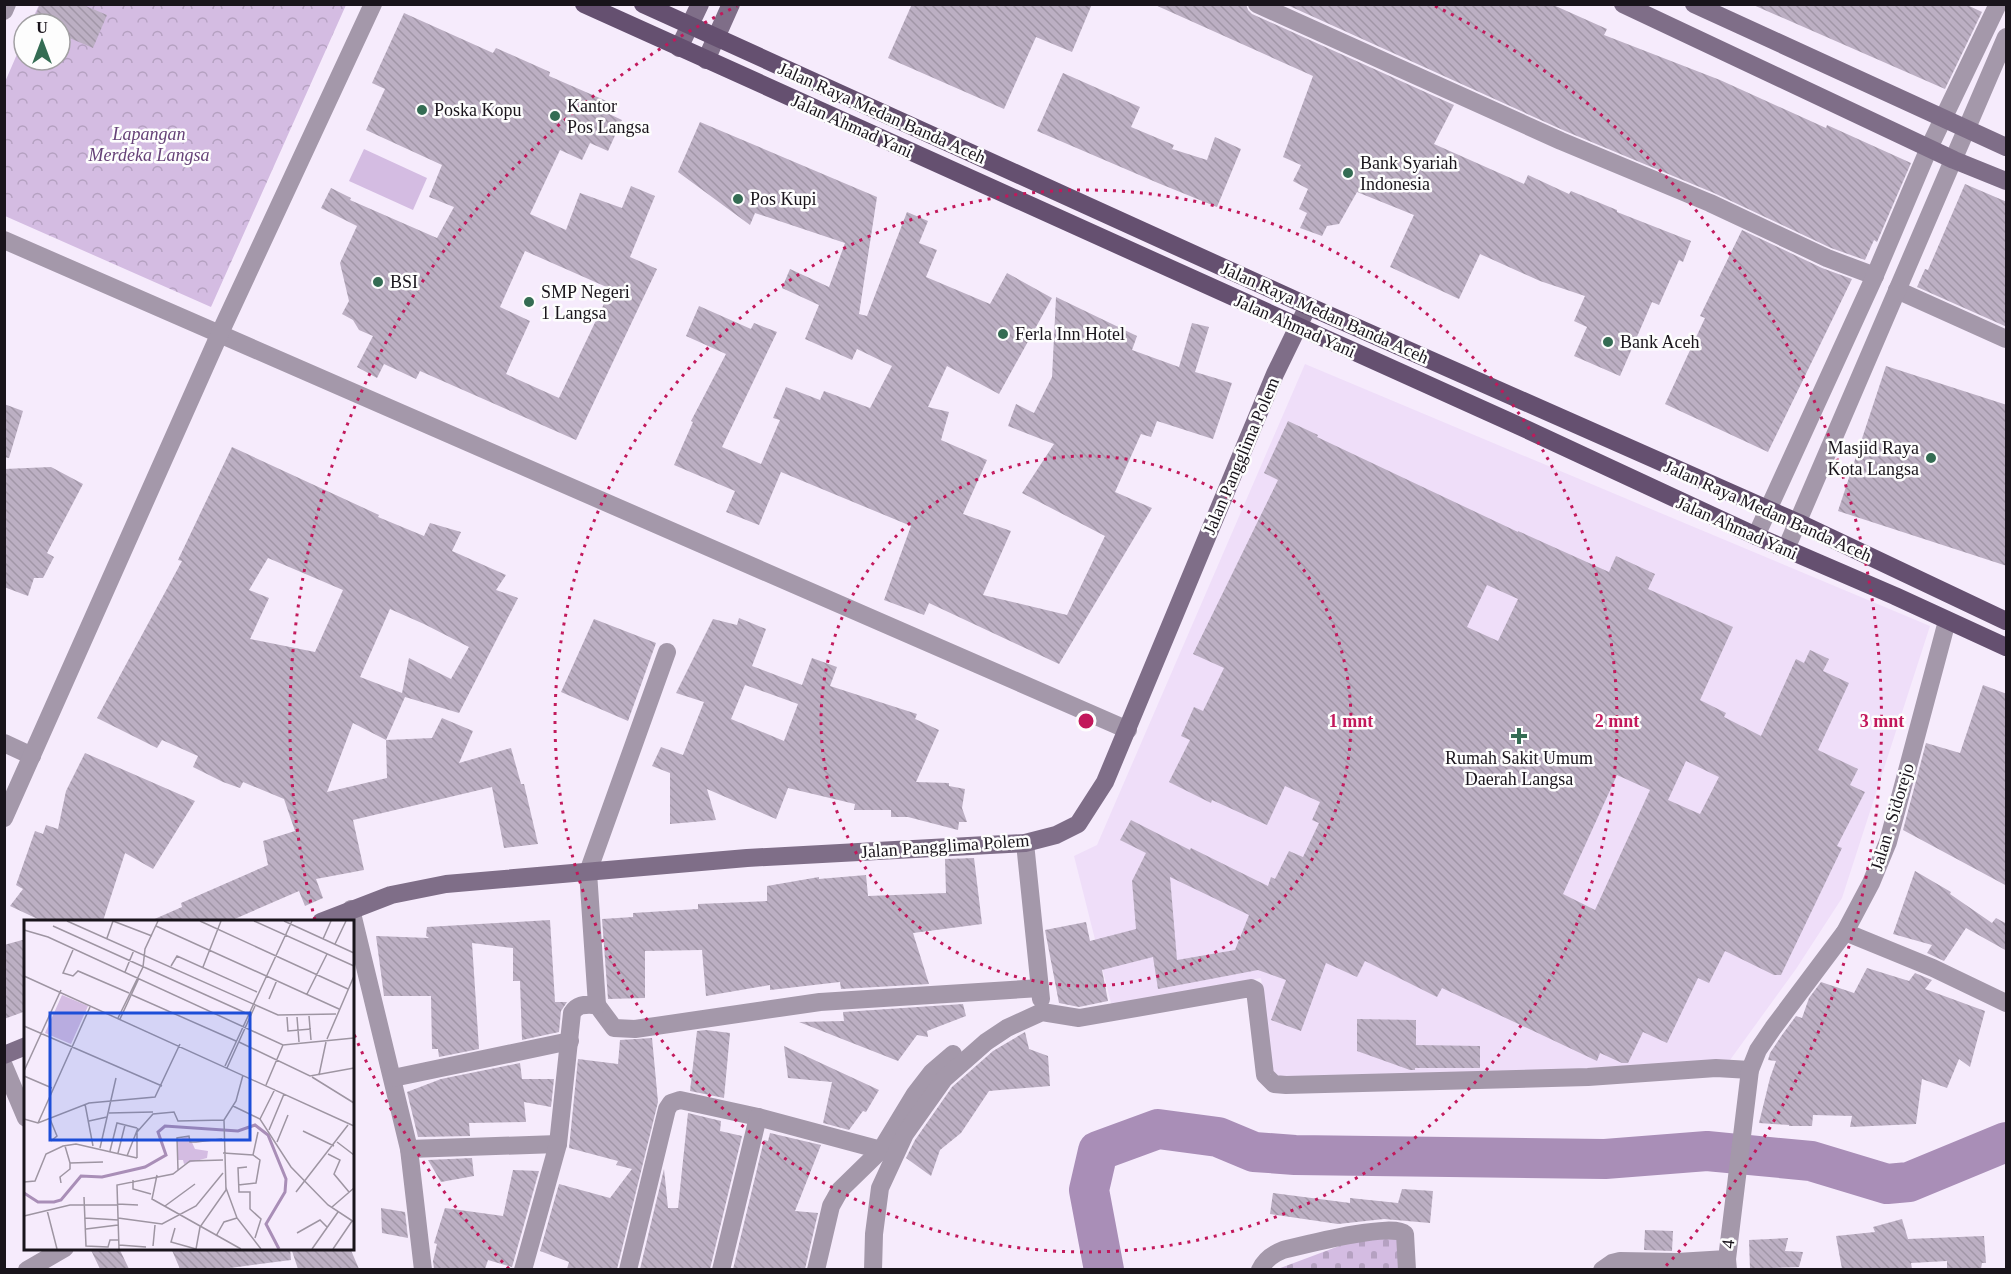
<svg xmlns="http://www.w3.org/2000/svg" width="2011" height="1274" font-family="'Times New Roman',serif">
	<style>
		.built { fill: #efdef9 }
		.grass { fill: #d4bce2 }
		.cemetery { fill: url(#cemetery-stones) }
		.park { fill: url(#park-crowns) }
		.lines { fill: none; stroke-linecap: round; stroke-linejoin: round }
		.river { stroke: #a98eb7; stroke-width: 40 }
		.building { fill: url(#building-back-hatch); fill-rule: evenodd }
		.street { stroke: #a498aa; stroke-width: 18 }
		.secondary { stroke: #7f6e88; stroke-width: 18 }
		.primary { stroke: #655070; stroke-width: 18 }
		.ring { fill: none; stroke: #c2185b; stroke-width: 3; stroke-dasharray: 3 6 }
		.poi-dot { fill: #346c53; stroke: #fdfdfd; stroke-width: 2 }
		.labels { text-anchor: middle; stroke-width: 5; stroke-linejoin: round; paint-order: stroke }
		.poi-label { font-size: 18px; fill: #19141b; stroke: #fdfdfd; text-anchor: start }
		.street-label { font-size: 18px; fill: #19141b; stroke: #fdfdfd }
		.park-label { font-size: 18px; font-style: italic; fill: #664278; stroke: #fdfdfd }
		.inset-river { fill: none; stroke: #a98eb7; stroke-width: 3 }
		.inset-road { fill: none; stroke: #9e95a2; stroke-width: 1.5 }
		.view { fill: #1d4ed8; fill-opacity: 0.15; stroke: #1d4ed8; stroke-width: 3 }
		.inset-edge { fill: none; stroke: #19141b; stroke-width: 3 }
		.centre { fill: #c2185b; stroke: #fdfdfd; stroke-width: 3 }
		.ring-label { font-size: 18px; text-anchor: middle; font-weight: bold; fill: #c2185b; stroke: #fdfdfd; stroke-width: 5; stroke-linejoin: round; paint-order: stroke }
	</style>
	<defs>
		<pattern id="cemetery-stones" width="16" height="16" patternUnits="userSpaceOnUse" patternTransform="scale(1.5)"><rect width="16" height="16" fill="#d4bce2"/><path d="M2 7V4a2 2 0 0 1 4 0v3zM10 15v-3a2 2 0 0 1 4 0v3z" fill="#b5a1c1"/></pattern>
		<pattern id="park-crowns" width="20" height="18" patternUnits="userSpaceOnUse" patternTransform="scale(1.5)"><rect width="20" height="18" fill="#d4bce2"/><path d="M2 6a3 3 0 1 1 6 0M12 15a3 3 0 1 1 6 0" fill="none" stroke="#b5a1c1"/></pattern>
		<pattern id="building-back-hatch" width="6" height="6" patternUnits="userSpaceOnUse" patternTransform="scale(1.5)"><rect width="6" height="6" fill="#bcafc3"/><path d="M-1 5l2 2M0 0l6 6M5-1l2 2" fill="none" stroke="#a196a7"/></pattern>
	</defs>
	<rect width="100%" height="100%" fill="#f6ebfc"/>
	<polygon class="built" points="1305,364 1930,626 1842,898 1796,969 1730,1060 1645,1071 1279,1078 1272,1069 1261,978 1112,1007 1074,856 1097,845"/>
	<polygon class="grass" points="364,149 427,178 413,210 349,181"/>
	<polygon class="cemetery" points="1402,1235 1403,1269 1275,1270 1358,1239"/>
	<polygon class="park" points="39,5 346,5 211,307 5,216 5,82 24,38 24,60 60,60 60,24 30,24"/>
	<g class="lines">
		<polyline class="river" points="1104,1270 1089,1190 1098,1151 1158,1129 1218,1137 1254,1152 1295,1155 1605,1159 1707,1151 1811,1161 1887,1184 1909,1182 2006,1142"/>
	</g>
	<g class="building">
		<polygon points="40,4 81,4 107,15 93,48 60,34 60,24 32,24"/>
		<polygon points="912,4 1092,4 1072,52 1036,37 1004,109 888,58"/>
		<polygon points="1153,4 1246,4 1248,10 1252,14 1454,105 1434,144 1524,184 1528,175 1569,194 1571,191 1617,210 1617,212 1691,241 1683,262 1679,260 1659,305 1652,302 1620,376 1574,356 1587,327 1574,321 1585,296 1540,281 1480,254 1459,299 1390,267 1414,215 1357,192 1339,224 1327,226 1322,236 1300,228 1307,213 1299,209 1308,189 1293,181 1301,165 1283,157 1313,76"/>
		<polygon points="1285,4 1551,4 1607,29 1604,35 1720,80 1826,128 1827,125 1911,163 1877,242 1874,240 1865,260 1831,248 1714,193 1565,131"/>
		<polygon points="1751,4 1965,4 1982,12 1945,89"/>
		<path d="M404,13L493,53L496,48L550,72L549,76L611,103L607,113L622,120L608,151L590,143L582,160L560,150L530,214L566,230L580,193L622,208L631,186L655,196L630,257L657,269L576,440L420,371L416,379L384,364L377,378L357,367L373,336L359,330L353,320L342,314L349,301L340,263L357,226L321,208L331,188L351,198L350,200L437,238L454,207L429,197L442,165L366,130L385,89L372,83ZM525,251L611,289L559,398L506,374L530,321L500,307Z"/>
		<polygon points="1063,73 1140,107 1131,127 1174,145 1172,149 1207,160 1215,137 1241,149 1217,207 1158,183 1037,131"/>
		<polygon points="700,122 877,197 859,314 867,316 907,212 928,221 919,243 937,250 926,277 990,304 1007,273 1052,298 999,394 947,366 928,407 949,412 941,440 987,460 963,514 1011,531 983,595 1067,615 1105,536 1022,493 1054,444 1008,426 1016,404 1034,413 1052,377 1056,297 1137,336 1132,350 1179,367 1192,323 1209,327 1195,372 1232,383 1213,439 1157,421 1151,437 1141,434 1115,492 1152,508 1059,664 929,603 924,615 884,600 911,526 781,472 759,525 726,512 735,491 674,465 693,422 691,421 726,354 686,336 699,306 751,329 754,323 777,332 722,447 761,464 780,420 773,418 786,387 820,400 824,391 870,408 892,366 857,349 852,360 805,339 819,305 782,288 790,269 829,287 845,243 755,213 750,225 678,172"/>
		<polygon points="1965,184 2007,202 2007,327 1917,287 1925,269 1928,270"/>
		<polygon points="1742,230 1822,268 1852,279 1768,452 1665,404 1705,318 1700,316"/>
		<polygon points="1886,366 2007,405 2007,566 1838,511"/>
		<polygon points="4,404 23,411 9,458 4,457"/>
		<path d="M1288,421L1318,435L1317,437L1518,532V531L1609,572L1616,556L1655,574L1648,589L1733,627L1700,700L1726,713L1724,717L1761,736L1796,659L1804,663L1810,650L1829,659L1823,671L1849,683L1818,750L1858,769L1850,785L1865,792L1837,846L1842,848L1781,975H1774L1725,951L1709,983L1698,978L1667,1043L1643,1032L1628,1063H1622L1600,1053L1597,1061L1442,988L1437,997L1365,961L1357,977L1326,963L1301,1031L1271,1020L1286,980L1258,970L1158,989L1153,957L1102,970L1108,1001L1079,1007L1059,1003L1045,930L1086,922L1090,941L1136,929L1132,881L1146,853L1120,840L1131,820L1190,850L1191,848L1268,886L1271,877L1275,879L1289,851L1303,857L1319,823L1312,820L1320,802L1285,786L1267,825L1212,800L1211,803L1169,782L1190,740L1181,736L1194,707L1203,711L1224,668L1193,654L1278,480L1264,473ZM1487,585L1518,599L1498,641L1467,627ZM1686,761L1719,777L1700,814L1668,800ZM1617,775L1650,790L1595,910L1563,894ZM1170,877L1249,915L1235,950L1177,960Z"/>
		<path d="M232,447L379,515L378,517L424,536L430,523L461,532L452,551L506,575L496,590L518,598L459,713L405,697L386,740L432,738L442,718L473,731L459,763L511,748L521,784H524L538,844L504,848L492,787L353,820L364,870L316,879L323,898L305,906L299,891L230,921H150L182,907L181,903L268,865L263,841L295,831L284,799L243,782L240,788L223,782L193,767L198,756L162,740L157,748L97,718L182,561L178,560ZM268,558L343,590L315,652L250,639L269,598L249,590ZM390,609L424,624L469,647L451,679L409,658L402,693L360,677ZM353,723L386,740L387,778L327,792Z"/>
		<polygon points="51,467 83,484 47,553 54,557 43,578 34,578 28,596 4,587 4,469"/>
		<path d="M739,618L766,629L752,666L802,685L812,658L837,667L830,686L917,714L915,719L939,730L916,782L949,783V786L965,789L962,808L967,822H959L958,830L908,817H891V810H854L855,804L788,788L776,819L707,789L716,820L670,824V773L652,766L661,747L683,755L704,702L676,693L713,619L737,625ZM745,685L798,704L784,741L731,719Z"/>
		<polygon points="594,619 656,643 628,721 561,692"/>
		<polygon points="1983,685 2007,694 2007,886 1903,830 1926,743 1960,753"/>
		<polygon points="85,753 195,801 153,869 125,853 103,921 42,921 10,906 23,889 16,885 35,831 43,834 46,825 58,829 66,791"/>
		<polygon points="974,858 982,924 913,933 929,984 841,989 840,982 770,990 770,985 706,996 702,950 645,951 645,998 608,999 602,919 633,917 633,913 698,909 698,904 767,901 767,886 819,877 819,879 866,875 868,896 946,893 945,859"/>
		<polygon points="1915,871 1951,892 1950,894 1992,923 1996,918 2007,924 2007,951 1966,928 1944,961 1927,953 1932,945 1893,934"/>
		<polygon points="550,920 555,1002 567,1002 561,1011 559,1032 522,1040 520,981 513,981 513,948 472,943 479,1049 439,1057 438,1049 432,1049 431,996 384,996 376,936 429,938 426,936 427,927"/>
		<polygon points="26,939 26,1011 4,1019 4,945"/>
		<polygon points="1867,968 1909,981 1915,973 1932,980 1925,989 1985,1011 1970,1067 1959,1059 1947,1088 1922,1079 1916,1124 1850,1127 1852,1116 1813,1115 1812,1126 1789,1126 1789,1125 1759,1123 1770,1078 1776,1061 1768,1060 1770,1053 1782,1035 1796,1016 1802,1018 1809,998 1821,982 1854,993"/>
		<polygon points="963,1004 966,1016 927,1031 928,1037 917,1035 898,1061 799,1022 844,1021 843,1012"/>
		<polygon points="1357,1019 1416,1020 1416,1045 1480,1046 1480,1068 1415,1068 1415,1070 1410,1070 1357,1051"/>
		<polygon points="706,1030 730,1033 724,1098 690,1091 697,1031"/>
		<polygon points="1025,1032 1029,1049 1048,1056 1050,1086 989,1091 961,1133 940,1150 931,1176 906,1158 915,1140 952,1087 993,1051"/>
		<polygon points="652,1038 658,1102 617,1269 567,1269 569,1262 540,1251 559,1184 610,1198 632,1169 616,1165 618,1161 569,1148 578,1059 618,1064 620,1040"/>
		<polygon points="784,1046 879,1090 866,1112 863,1111 849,1130 823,1123 832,1082 788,1078"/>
		<polygon points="520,1063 522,1079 554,1079 551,1107 524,1102 526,1122 469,1123 470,1136 418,1137 407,1092 441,1079"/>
		<polygon points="688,1113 721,1121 720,1131 742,1136 710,1269 640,1269 664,1169 668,1208 678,1208"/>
		<polygon points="770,1133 821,1145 795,1211 818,1213 805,1269 733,1269 764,1140 768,1141"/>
		<polygon points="472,1158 474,1176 441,1182 428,1160"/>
		<polygon points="513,1170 539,1171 512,1267 488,1260 485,1269 434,1269 433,1261 437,1244 434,1243 445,1208 503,1216"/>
		<polygon points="1402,1189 1433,1191 1430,1223 1384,1219 1338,1224 1270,1214 1273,1193 1350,1203 1350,1198 1398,1203"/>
		<polygon points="381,1208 405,1212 408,1238 382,1233"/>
		<polygon points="1902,1219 1908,1239 1984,1236 1986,1263 1982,1263 1981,1269 1947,1269 1947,1261 1911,1263 1912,1269 1842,1269 1836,1236 1875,1232 1873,1227"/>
		<polygon points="1645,1230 1673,1231 1672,1251 1644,1250"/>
		<polygon points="1788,1238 1785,1251 1803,1252 1799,1267 1750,1269 1749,1240"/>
		<polygon points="90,1248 119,1248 129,1269 100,1269"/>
		<polygon points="171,1248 290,1248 291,1260 230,1268 231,1269 180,1269"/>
		<polygon points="291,1248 350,1248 359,1269 298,1269"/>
	</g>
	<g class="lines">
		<g class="street">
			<polyline points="1257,4 1561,141 1710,203 1827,258 1875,276"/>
			<polyline points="4,11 7,4"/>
			<polyline points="4,240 1128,730"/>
			<polyline points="1897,290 2006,339"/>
			<polyline points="1756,536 1873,280 1929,148 1998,4"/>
			<polyline points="1786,549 2006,37"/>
			<polyline points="4,743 32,756"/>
			<polyline points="4,818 220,333 373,4"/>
			<polyline points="1025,843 1041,999"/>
			<polyline points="351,909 409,1149 423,1270"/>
			<polyline points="1845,932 1933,968 2006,1003"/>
			<polyline points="597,1005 614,1028 635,1029 820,1002 1040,988"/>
			<polyline points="4,1066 26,1118"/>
			<polyline points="393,1078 570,1041"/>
			<polyline points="409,1149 558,1144"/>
			<polyline points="27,1270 65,1248"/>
			<path d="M523,1270L558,1144L572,1013C578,1003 586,1005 597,1005L588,872L667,652"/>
			<polyline points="628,1270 667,1109 671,1103 680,1100 758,1117 881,1150"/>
			<polyline points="721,1270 758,1117"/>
			<polyline points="816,1270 831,1206 840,1190 881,1150 915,1094 932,1072 953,1054"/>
			<polyline points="873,1270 874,1234 880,1188 905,1134 944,1079 986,1042 1007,1028 1042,1012 1079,1018 1251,988 1255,990 1265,1075 1274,1084 1286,1085 1588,1077 1716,1068 1750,1070"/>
			<path d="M1260,1270C1265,1259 1273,1254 1283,1250C1304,1245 1392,1222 1405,1234L1407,1270"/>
			<polyline points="1602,1270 1612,1263 1620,1261 1677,1262 1727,1259"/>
			<polyline points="1728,1270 1727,1259 1750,1070 1758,1050 1773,1028 1845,932 1871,883 1888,842 1947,621"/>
		</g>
		<g class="secondary">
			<polyline points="1623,4 1954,160 2006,181"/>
			<polyline points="1694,4 2006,147"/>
			<polyline points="679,48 700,4"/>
			<polyline points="706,60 731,4"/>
			<polyline points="321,922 391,895 446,884 747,858 1025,843 1056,835 1078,824 1105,782 1275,374 1308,306"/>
			<polyline points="4,1055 26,1046"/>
		</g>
		<g class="primary">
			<polyline points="584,4 1517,425 1756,536 1895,596 2006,647"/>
			<polyline points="643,4 1308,306 1799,523 2006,621"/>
		</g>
	</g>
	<g class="ring">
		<circle cx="1086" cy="721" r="265"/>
		<circle cx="1086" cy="721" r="531"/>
		<path d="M509 1269A796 796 0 0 1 353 1032M315 920A796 796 0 0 1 737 6M1435 6A796 796 0 0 1 1663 1269"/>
	</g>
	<g class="poi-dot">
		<circle cx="422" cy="110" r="6"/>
		<circle cx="555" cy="116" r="6"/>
		<circle cx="1348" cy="173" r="6"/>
		<circle cx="738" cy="199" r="6"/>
		<circle cx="378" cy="282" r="6"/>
		<circle cx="529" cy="302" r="6"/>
		<circle cx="1003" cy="334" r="6"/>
		<circle cx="1608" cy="342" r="6"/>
		<circle cx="1931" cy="458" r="6"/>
		<path d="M1516 727h6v6h6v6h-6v6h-6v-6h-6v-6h6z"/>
	</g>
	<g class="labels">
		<g class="poi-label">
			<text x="567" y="112">Kantor<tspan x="567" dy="21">Pos Langsa</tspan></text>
			<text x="434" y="116">Poska Kopu</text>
			<text x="1360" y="169">Bank Syariah<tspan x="1360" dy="21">Indonesia</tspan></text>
			<text x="750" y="205">Pos Kupi</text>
			<text x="390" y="288">BSI</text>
			<text x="541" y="298">SMP Negeri<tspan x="541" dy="21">1 Langsa</tspan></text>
			<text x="1015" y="340">Ferla Inn Hotel</text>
			<text x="1620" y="348">Bank Aceh</text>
			<text x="1919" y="454" text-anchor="end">Masjid Raya<tspan x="1919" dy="21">Kota Langsa</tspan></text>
			<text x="1519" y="764" text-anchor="middle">Rumah Sakit Umum<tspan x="1519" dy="21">Daerah Langsa</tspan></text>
		</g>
		<g class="street-label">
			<text transform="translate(882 113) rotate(24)" y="6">Jalan Raya Medan Banda Aceh</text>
			<text transform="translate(852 126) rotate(24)" y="6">Jalan Ahmad Yani</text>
			<text transform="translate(1325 313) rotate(24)" y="6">Jalan Raya Medan Banda Aceh</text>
			<text transform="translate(1295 326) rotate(24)" y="6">Jalan Ahmad Yani</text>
			<text transform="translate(1241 456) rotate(-67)" y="6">Jalan Pangglima Polem</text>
			<text transform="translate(1768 511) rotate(24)" y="6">Jalan Raya Medan Banda Aceh</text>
			<text transform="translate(1737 528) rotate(24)" y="6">Jalan Ahmad Yani</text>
			<text transform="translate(1892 817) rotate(-73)" y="6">Jalan . Sidorejo</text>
			<text transform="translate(945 846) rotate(-4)" y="6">Jalan Pangglima Polem</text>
			<text transform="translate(1728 1244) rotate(-84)" y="6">4</text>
		</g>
		<g class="park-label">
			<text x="149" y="140">Lapangan<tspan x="149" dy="21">Merdeka Langsa</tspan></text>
		</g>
	</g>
	<g transform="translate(24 920)">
		<rect width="330" height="330" fill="#f6ebfc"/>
		<path d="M165,216L171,229L184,231L183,238L160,244L159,240H153V220Z" fill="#d4bce2"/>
		<path d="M38,75L64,86L47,124L21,113Z" fill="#d4bce2"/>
		<path class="inset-river" d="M0,273L14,282H30L37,280L57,256L78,257L121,247L142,235L134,212L141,206L214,211L231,205L244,215L262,259L261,272L242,304L255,329"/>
		<path class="inset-road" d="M43,1L254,95L312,94M89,1L128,16M176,1L324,69M230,1L330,46M260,1L330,33M29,6L224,94M132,6L315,89M0,10L24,17L259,125L330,118M83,18L89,1M299,19L307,1M311,24L322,1M49,30L39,53L49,56L54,51L105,73M147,46L153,36L233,72M179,47L197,1M101,52L110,30M0,56L330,206M283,74L303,34M108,75L212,121M245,79L253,60M285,96L287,120M263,97L264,111L287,109M273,97L275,122M94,98L119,47L121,29L134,1M96,99L115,58M0,106L138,166M303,119L330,56M215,122L286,156L330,148M201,146L268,1M203,148L231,86M0,151L37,70M295,155L302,122M0,156L28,168M288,157L330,183M242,165L259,125M61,184L69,226M209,186L236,199L267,247L304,285L330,302M85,193L129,192M0,199L14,203L65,183L131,177L156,124M26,199L33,216L27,221M236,199L251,169M65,201L83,197M14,203L66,87M245,210L260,174M279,211L310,226M253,222L264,195M313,222L330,235M41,226L46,243L79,242M76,228L92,158M86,231L93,203L113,208M94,233L101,205M199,233L229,235L236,240L232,263L214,265M304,234L316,240L310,254L325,272M229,235L234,212M103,236L114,208M113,238V212L129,194L150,192L154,201L200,200M223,247L214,248L215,272H226V289L237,299L231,318M154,250L153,218L165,216L166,222H172L198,219M133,255L128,279L217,329M109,260V269L127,274M0,262L11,261L22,234L39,226L52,224L113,238M37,263L36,257L46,249V243M202,268L213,298L237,329M272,272L324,205M60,277L62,326L84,327L86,320H94M93,284L114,285M141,286L171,264M308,287L330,268M23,290L33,329M0,296L46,285H93M61,298L94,300M94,298L138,304L172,286L199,253M151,308L147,322L172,329M62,309L94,305M273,313L296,300L303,307M192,316L200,302L213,298M95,325L122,327M129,326L131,305M95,329L93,265L149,254L166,241L199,240M172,329L176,307L202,270L200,200L212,181L219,155M288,329L314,292M309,329L328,301"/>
		<path class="view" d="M26,93H226V220H26Z"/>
		<rect width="330" height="330" class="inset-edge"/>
	</g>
	<circle cx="1086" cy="721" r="9" class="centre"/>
	<g class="ring-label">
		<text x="1351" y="727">1 mnt</text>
		<text x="1617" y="727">2 mnt</text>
		<text x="1882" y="727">3 mnt</text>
	</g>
	<rect width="2011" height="1274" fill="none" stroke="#19141b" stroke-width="12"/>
	<g transform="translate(42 42)"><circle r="28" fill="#fdfdfd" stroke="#a2a0a3" stroke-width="1.5"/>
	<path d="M0-4.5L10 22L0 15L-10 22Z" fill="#346c53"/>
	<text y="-9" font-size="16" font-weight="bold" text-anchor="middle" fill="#19141b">U</text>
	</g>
</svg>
